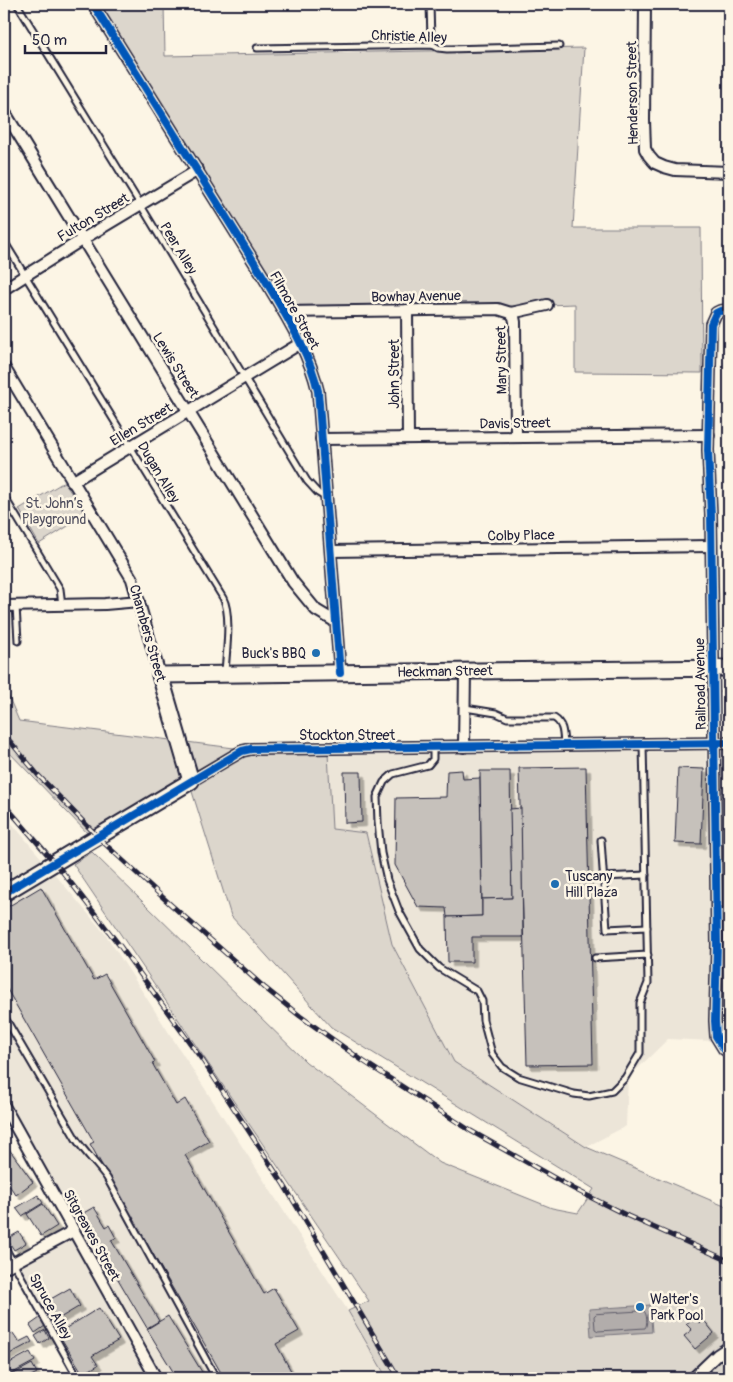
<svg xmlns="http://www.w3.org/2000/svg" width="733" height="1382" font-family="Pangolin,sans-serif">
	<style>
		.built { fill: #ece5d8 }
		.green { fill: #dcd6cc; stroke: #7f7c84 }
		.water { fill: #b2adab; stroke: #78757e }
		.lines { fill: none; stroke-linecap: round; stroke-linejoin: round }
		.shore { stroke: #5c5a68; stroke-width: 1 }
		.building { fill: #c6c1bb; stroke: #22223b; filter: url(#shadow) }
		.lane-casing { stroke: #22223b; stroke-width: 9 }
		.street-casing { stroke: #22223b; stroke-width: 14 }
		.secondary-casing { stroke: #22223b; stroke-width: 19 }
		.lane { stroke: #fcf5e5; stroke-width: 5 }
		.street { stroke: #fcf5e5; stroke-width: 10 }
		.secondary { stroke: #fcf5e5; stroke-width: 15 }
		.rail-casing { stroke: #22223b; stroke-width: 5 }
		.rail { stroke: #fcf5e5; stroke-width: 3; stroke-dasharray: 9; stroke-linecap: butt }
		.cycleway-casing { stroke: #fcf5e5; stroke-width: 11 }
		.cycleway { stroke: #0057b8; stroke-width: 8 }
		.poi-dot { fill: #1f6fb2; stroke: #fcf5e5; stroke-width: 2 }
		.labels { text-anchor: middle; stroke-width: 5; stroke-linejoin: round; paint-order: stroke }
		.street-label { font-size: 14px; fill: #22223b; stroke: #fcf5e5 }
		.park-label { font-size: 14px; fill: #504f5f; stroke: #fcf5e5 }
		.poi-label { font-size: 14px; fill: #22223b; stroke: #fcf5e5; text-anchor: start }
	</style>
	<defs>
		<filter id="shadow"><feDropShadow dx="4.5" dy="4.5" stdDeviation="0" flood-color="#0004"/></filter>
	</defs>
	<rect width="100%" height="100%" fill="#fcf5e5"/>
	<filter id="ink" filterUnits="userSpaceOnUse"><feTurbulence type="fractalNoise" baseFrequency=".02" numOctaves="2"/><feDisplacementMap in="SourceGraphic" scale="10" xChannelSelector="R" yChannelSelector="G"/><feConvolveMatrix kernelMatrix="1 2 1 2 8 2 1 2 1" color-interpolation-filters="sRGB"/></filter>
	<g filter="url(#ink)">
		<g class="built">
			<polygon points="706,751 714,1041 668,1039 628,1078 626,1126 586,1147 454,1063 392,944 366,833 332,829 328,753"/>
			<polygon points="4,814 106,935 348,1311 387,1378 81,1378 16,1264 72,1233 4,1113 4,893 8,890 4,884"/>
		</g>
		<g class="green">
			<polygon points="95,4 164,4 165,56 584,48 573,228 701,228 702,373 575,372 575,304 289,314"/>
			<polygon points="64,482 86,515 39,544 19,509"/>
			<polygon points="4,686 19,721 242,749 328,753 332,829 366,833 392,944 454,1062 586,1147 729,1208 729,1378 387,1378 348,1311 369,1301 73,864 92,852 306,1062 440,1163 552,1208 578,1213 594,1189 331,1027 231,916 189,782 94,840 4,747"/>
		</g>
		<polygon class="water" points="650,1305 652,1332 591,1336 589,1309"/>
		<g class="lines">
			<path class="shore" d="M644,1311C647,1314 648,1324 645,1328L598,1331L595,1329L594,1316L596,1314Z"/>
		</g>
		<g class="building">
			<polygon points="586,767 593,1064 527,1065 519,768"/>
			<polygon points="678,768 704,769 701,844 675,843"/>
			<polygon points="462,770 463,779 480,778 482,916 447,917 446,908 418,907 395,865 396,798 446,797 447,771"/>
			<polygon points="480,771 510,771 512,898 482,899"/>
			<polygon points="344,772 361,772 362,822 345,823"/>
			<polygon points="521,808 523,937 472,937 472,962 448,962 447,917 482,916 482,899 512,898 510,809"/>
			<polygon points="41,887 94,980 105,974 155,1062 152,1063 176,1105 185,1099 209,1141 185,1155 264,1294 274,1288 299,1331 276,1344 295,1378 224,1378 90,1144 94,1142 4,984 4,909"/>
			<polygon points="9,1149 33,1182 16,1195 8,1184 10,1182 4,1174 4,1152"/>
			<polygon points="38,1195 43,1203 22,1216 16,1208"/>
			<polygon points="43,1204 57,1226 41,1236 27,1214"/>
			<polygon points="94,1207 106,1227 109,1225 116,1238 111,1240 159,1321 147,1328 80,1215"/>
			<polygon points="19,1232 26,1243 14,1250 7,1239"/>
			<polygon points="70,1288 80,1306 53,1322 42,1304"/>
			<polygon points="99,1308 119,1340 92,1356 98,1365 83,1374 58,1333"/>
			<polygon points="168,1316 205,1377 204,1378 177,1378 147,1329"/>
			<polygon points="695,1317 699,1323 703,1319 714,1333 695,1349 684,1336 692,1330 686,1324"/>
			<polygon points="40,1318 45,1326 35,1333 30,1325"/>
			<polygon points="45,1330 49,1338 40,1344 35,1336"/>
			<polygon points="13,1333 19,1342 29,1337 32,1342 4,1357 4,1338"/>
			<polygon points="30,1352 35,1361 9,1375 4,1366"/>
			<polygon points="32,1364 37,1373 27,1378 11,1378 10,1376"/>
		</g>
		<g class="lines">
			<g class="lane-casing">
				<g id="lane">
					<polyline points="17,4 140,204 307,481 318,493 326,498"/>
					<polyline points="430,4 431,40 433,45"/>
					<polyline points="257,48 433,45 438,48 447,49 559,46"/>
					<path d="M4,241L223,598C232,615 226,653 225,673"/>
					<polyline points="4,496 60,589 62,605"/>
					<polyline points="16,606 18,641"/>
					<path d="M465,708L496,713L507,718H554C564,724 563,735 564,745"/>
					<polyline points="433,747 433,759 428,765 393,774 384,782 377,797 378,822 381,853 387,880 399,911 420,949 439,968 477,991 482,1001 483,1020 492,1054 502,1067 518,1077 574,1094 589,1096 612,1091 625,1078 640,1053 640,1003 648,983 643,744"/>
					<polyline points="601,840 607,929 647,927"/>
					<polyline points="603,877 646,875"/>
					<polyline points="595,958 648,955"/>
					<path d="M4,1016L76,1139C85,1153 97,1164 107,1178L216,1378"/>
					<polyline points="4,1246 78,1378"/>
				</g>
			</g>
			<g class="street-casing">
				<g id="street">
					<path d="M93,4L266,281C286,316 309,351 318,391L340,673"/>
					<polyline points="645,4 644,120 645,149 649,156 655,163 664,167 675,170 729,172"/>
					<polyline points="4,111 293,582 316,610 336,622"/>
					<polyline points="4,289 83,239 198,170"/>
					<polyline points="407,310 408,438"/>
					<polyline points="729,310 720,311 716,313 711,324 708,450 711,515 717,945 715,1021 716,1036 724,1049 729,1052"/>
					<polyline points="284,312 498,309 511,313 547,305"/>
					<polyline points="511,313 514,317 515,322 516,437"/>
					<polyline points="4,367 132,579 160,675"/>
					<polyline points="321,439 709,435"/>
					<polyline points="72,482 301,343"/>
					<polyline points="331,551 711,546"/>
					<polyline points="4,606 105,604 139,601"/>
					<polyline points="464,747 465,671"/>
					<polyline points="191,781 242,751 251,749 729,743"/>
					<polyline points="4,1106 156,1378"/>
					<polyline points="4,1268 73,1231"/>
					<polyline points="693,1378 717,1355 729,1347"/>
				</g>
			</g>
			<g class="secondary-casing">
				<polyline id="secondary" points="4,893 191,781 160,675 729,668"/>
			</g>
			<use href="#lane" class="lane"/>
			<use href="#street" class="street"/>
			<use href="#secondary" class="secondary"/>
			<g class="rail-casing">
				<g id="rail">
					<polyline points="4,734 38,775 104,843 169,903 265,988 300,1016 363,1061 471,1131 574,1189 628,1216 729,1261"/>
					<polyline points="4,804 61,870 120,946 203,1061 284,1185 399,1378"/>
				</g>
			</g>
			<use href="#rail" class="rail"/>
			<g class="cycleway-casing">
				<g id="cycleway">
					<path d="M93,4L266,281C286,316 309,351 318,391L340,673"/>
					<polyline points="729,310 720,311 716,313 711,324 708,450 711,515 717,945 715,1021 716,1036 724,1049 729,1052"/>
					<polyline points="4,893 242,751 251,749 729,743"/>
				</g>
			</g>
			<use href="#cycleway" class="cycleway"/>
		</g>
	</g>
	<g class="poi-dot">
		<circle cx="316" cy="653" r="5"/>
		<circle cx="555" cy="884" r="5"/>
		<circle cx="640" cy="1307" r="5"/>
	</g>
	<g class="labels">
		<g class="street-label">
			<text transform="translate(409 36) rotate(2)" y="5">Christie Alley</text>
			<text transform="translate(632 93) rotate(-91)" y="5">Henderson Street</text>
			<text transform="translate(93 217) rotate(-31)" y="5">Fulton Street</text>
			<text transform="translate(179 248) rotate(59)" y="5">Pear Alley</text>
			<text transform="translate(416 296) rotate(-1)" y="5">Bowhay Avenue</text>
			<text transform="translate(295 310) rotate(61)" y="5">Filmore Street</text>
			<text transform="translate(501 360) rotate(-91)" y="5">Mary Street</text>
			<text transform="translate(176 365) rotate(58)" y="5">Lewis Street</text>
			<text transform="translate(394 374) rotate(-90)" y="5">John Street</text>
			<text transform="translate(515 423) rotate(-1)" y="5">Davis Street</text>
			<text transform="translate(141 424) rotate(-31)" y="5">Ellen Street</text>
			<text transform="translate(159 472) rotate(59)" y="5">Dugan Alley</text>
			<text transform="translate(521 535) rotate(-1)" y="5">Colby Place</text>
			<text transform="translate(148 633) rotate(74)" y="5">Chambers Street</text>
			<text transform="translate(445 671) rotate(-1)" y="5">Heckman Street</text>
			<text transform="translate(700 684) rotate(-91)" y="5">Railroad Avenue</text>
			<text x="347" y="740">Stockton Street</text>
			<text transform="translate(92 1235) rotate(61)" y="5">Sitgreaves Street</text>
			<text transform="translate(51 1306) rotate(61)" y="5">Spruce Alley</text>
		</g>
		<g class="park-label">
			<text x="54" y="508">St. John’s<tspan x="54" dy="16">Playground</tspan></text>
		</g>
		<g class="poi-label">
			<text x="306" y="658" text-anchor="end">Buck's BBQ</text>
			<text x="565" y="881">Tuscany<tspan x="565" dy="16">Hill Plaza</tspan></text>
			<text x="650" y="1304">Walter's<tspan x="650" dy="16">Park Pool</tspan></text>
		</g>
	</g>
	<rect width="733" height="1382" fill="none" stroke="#fcf5e5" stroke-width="20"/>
	<rect x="10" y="10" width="713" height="1362" fill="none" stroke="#22223b" stroke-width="2" filter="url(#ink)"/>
	<path d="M25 45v8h81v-8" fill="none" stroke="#22223b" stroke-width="2.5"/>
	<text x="32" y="45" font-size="15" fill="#22223b" stroke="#fcf5e5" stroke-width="4" paint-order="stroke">50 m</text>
</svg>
